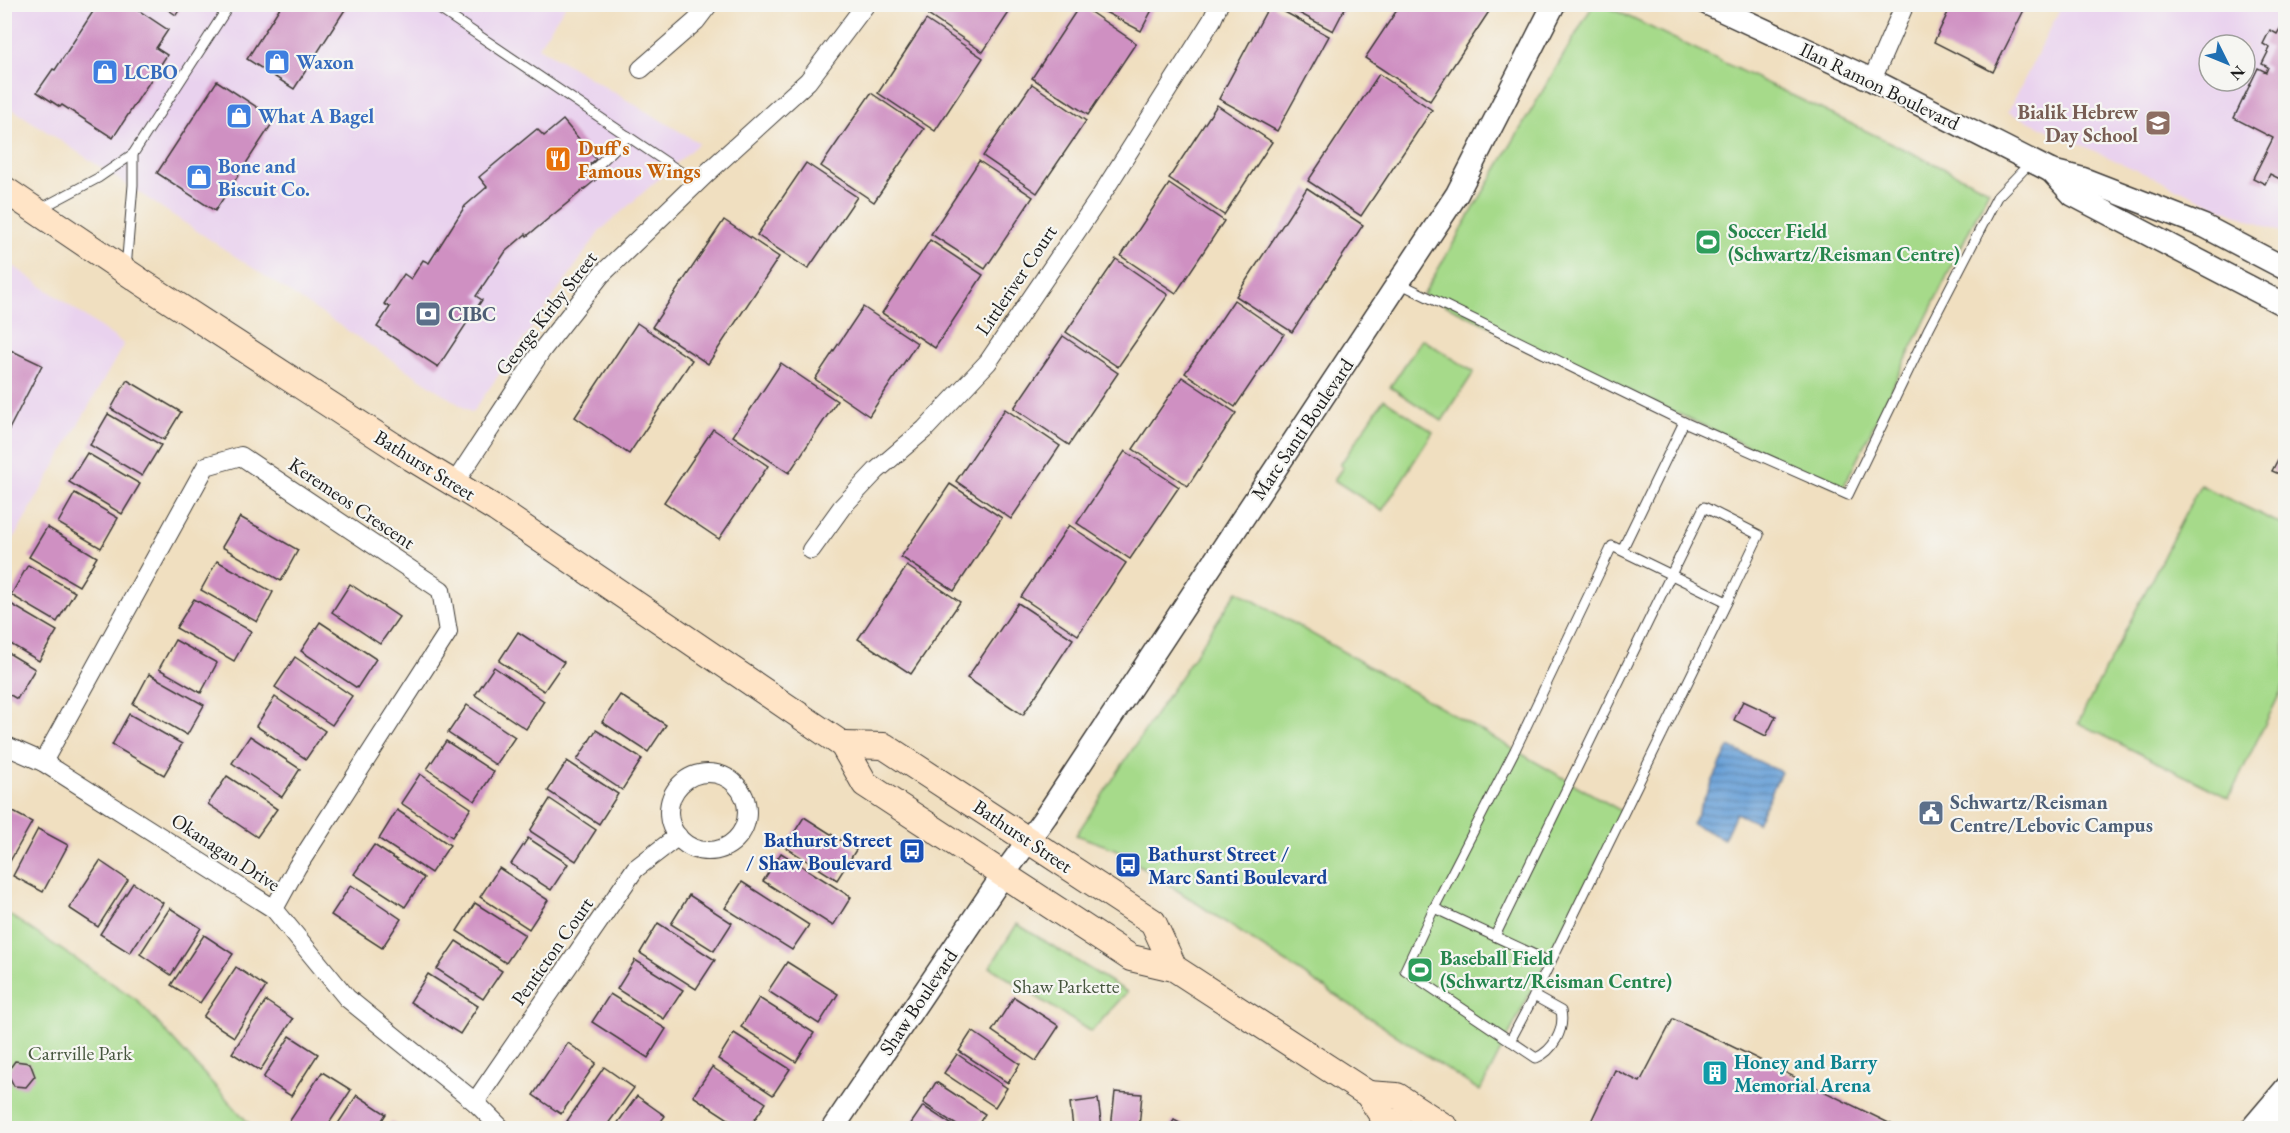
<svg xmlns="http://www.w3.org/2000/svg" width="2290" height="1133" font-family="'EB Garamond',serif">
	<style>
		.built { fill: #e9d2ee; fill-rule: evenodd }
		.green { fill: #a6da8a; stroke: #617b53; stroke-width: 1.5 }
		.water { fill: url(#water-rules); stroke: #425e7a; stroke-width: 1.5 }
		.building { fill: #cf90c2 }
		.lines { fill: none; stroke-linecap: round; stroke-linejoin: round }
		.service-casing { stroke: #3c3935; stroke-width: 11 }
		.minor-casing { stroke: #3c3935; stroke-width: 20 }
		.tertiary-casing { stroke: #3c3935; stroke-width: 25 }
		.secondary-casing { stroke: #3c3935; stroke-width: 28 }
		.service { stroke: #fff; stroke-width: 9 }
		.minor { stroke: #fff; stroke-width: 18 }
		.tertiary { stroke: #fff; stroke-width: 22 }
		.secondary { stroke: #ffe4c6; stroke-width: 26 }
		.labels { text-anchor: middle; stroke-width: 4.5; stroke-linejoin: round; paint-order: stroke }
		.shop-label { font-size: 20px; font-weight: bold; fill: #366cbe; stroke: #f6f6f2; text-anchor: start }
		.street-label { font-size: 20px; fill: #1c1c1c; stroke: #f6f6f2 }
		.education-label { font-size: 20px; font-weight: bold; fill: #785e54; stroke: #f6f6f2; text-anchor: end }
		.food-label { font-size: 20px; font-weight: bold; fill: #c56008; stroke: #f6f6f2; text-anchor: start }
		.leisure-label { font-size: 20px; font-weight: bold; fill: #27864d; stroke: #f6f6f2; text-anchor: start }
		.service-label { font-size: 20px; font-weight: bold; fill: #4e5e75; stroke: #f6f6f2; text-anchor: start }
		.transit-label { font-size: 20px; font-weight: bold; fill: #164399; stroke: #f6f6f2; text-anchor: end }
		.park-label { font-size: 20px; fill: #45553d; stroke: #f6f6f2 }
		.culture-label { font-size: 20px; font-weight: bold; fill: #0d838f; stroke: #f6f6f2; text-anchor: start }
	</style>
	<defs>
		<pattern id="water-rules" width="6" height="5" patternUnits="userSpaceOnUse" patternTransform="scale(1.5)"><rect width="6" height="5" fill="#69a0d7"/><path d="M0 2.5h6" fill="none" stroke="#5682ae"/></pattern>
	</defs>
	<rect width="100%" height="100%" fill="#f6f6f2"/>
	<filter id="ink" filterUnits="userSpaceOnUse"><feTurbulence type="fractalNoise" baseFrequency=".0167" numOctaves="2"/><feDisplacementMap in="SourceGraphic" scale="12" xChannelSelector="R" yChannelSelector="G"/><feConvolveMatrix kernelMatrix="1 2 1 2 8 2 1 2 1" color-interpolation-filters="sRGB"/></filter>
	<filter id="wash" filterUnits="userSpaceOnUse"><feTurbulence type="fractalNoise" baseFrequency=".008" numOctaves="4" result="noise"/><feDisplacementMap in="SourceGraphic" scale="24" xChannelSelector="R" yChannelSelector="G"/><feGaussianBlur stdDeviation="1.35" result="paint"/><feColorMatrix in="noise" values="0 0 0 0 0 0 0 0 0 0 0 0 0 0 0 0 0 1.4 0 .05"/><feComposite in="paint" operator="in"/></filter>
	<g filter="url(#wash)">
		<rect width="100%" height="100%" fill="#f0dfc0"/>
		<g class="built">
			<polygon points="4,5 566,5 538,47 699,143 600,231 472,413 5,104"/>
			<path d="M2062,5H2285V234L2225,210L2008,112ZM2209,45H2245V81H2209Z"/>
			<polygon points="5,260 124,344 5,554"/>
		</g>
		<g class="green">
			<polygon points="1593,5 1604,5 1989,190 1842,490 1423,295"/>
			<polygon points="1422,339 1474,372 1442,421 1390,387"/>
			<polygon points="1384,399 1433,432 1382,511 1334,480 1343,467 1340,465"/>
			<polygon points="2200,485 2285,526 2285,683 2229,798 2078,723"/>
			<polygon points="1237,591 1623,812 1480,1091 1115,849 1076,835"/>
			<polygon points="5,912 137,1000 253,1128 5,1128"/>
			<polygon points="1017,924 1127,992 1091,1032 990,967"/>
		</g>
		<polygon class="water" points="1729,747 1781,772 1757,823 1736,813 1724,839 1692,824"/>
		<g id="blocks">
			<g class="building">
				<polygon points="98,4 129,4 168,30 156,48 167,55 113,138 62,105 60,107 37,92 53,69 55,70"/>
				<polygon points="160,4 183,4 176,15"/>
				<polygon points="282,4 348,5 294,89 247,59"/>
				<polygon points="1090,4 1155,4 1141,31"/>
				<polygon points="1270,4 1329,36 1277,131 1219,99"/>
				<polygon points="1282,4 1347,4 1333,31"/>
				<polygon points="1401,4 1494,4 1430,101 1365,58"/>
				<polygon points="1952,4 2027,4 1993,72 1934,42"/>
				<polygon points="936,5 1014,5 983,52 928,15"/>
				<polygon points="1080,5 1136,43 1088,115 1032,78"/>
				<polygon points="2286,18 2286,182 2270,174 2265,184 2253,178 2273,138 2234,118 2258,68 2266,72 2268,67 2262,64 2270,48 2263,44 2270,30 2277,34"/>
				<polygon points="926,20 983,58 935,131 878,93"/>
				<polygon points="1379,74 1432,110 1361,216 1308,181"/>
				<polygon points="217,81 275,119 215,211 157,173"/>
				<polygon points="1032,84 1086,121 1037,193 983,156"/>
				<polygon points="871,93 924,129 874,202 821,166"/>
				<polygon points="1217,105 1272,142 1224,215 1169,178"/>
				<polygon points="563,120 596,159 588,166 598,178 527,236 526,234 506,251 476,296 482,300 438,367 377,327 390,307 384,304 404,274 411,279 423,260 429,263 465,206 487,187 479,177 537,129 544,136"/>
				<polygon points="979,161 1033,197 985,269 931,234"/>
				<polygon points="806,163 857,197 808,269 757,235"/>
				<polygon points="1169,184 1224,221 1176,293 1121,256"/>
				<polygon points="1307,188 1363,225 1292,332 1236,296"/>
				<polygon points="724,220 779,257 708,364 652,327"/>
				<polygon points="930,240 983,275 935,348 882,313"/>
				<polygon points="1116,259 1168,295 1118,367 1066,332"/>
				<polygon points="1234,300 1284,334 1235,407 1185,373"/>
				<polygon points="863,307 917,343 869,416 815,379"/>
				<polygon points="637,323 692,360 629,454 575,417"/>
				<polygon points="1063,336 1118,373 1069,445 1014,408"/>
				<polygon points="4,347 42,365 4,439"/>
				<polygon points="781,363 837,401 789,473 733,436"/>
				<polygon points="1182,377 1236,413 1188,486 1133,449"/>
				<polygon points="127,380 181,412 164,440 111,409"/>
				<polygon points="1005,409 1060,446 1011,519 956,481"/>
				<polygon points="108,414 161,445 142,476 90,445"/>
				<polygon points="713,429 768,466 719,539 664,502"/>
				<polygon points="2286,444 2286,477 2272,471"/>
				<polygon points="1125,451 1179,487 1130,559 1077,523"/>
				<polygon points="87,453 140,484 122,514 69,482"/>
				<polygon points="950,484 1002,518 954,591 901,557"/>
				<polygon points="75,493 118,518 101,548 58,523"/>
				<polygon points="240,517 298,550 281,581 222,547"/>
				<polygon points="1069,525 1126,563 1078,635 1021,597"/>
				<polygon points="47,527 97,557 79,586 29,557"/>
				<polygon points="217,561 273,592 257,622 201,590"/>
				<polygon points="28,565 75,592 57,622 11,595"/>
				<polygon points="907,566 960,602 911,674 858,639"/>
				<polygon points="350,584 399,617 380,644 332,612"/>
				<polygon points="194,599 251,631 234,661 176,628"/>
				<polygon points="4,600 57,631 39,661 4,640"/>
				<polygon points="1018,603 1073,639 1023,715 967,678"/>
				<polygon points="320,622 376,659 357,688 301,651"/>
				<polygon points="518,632 564,662 544,691 499,661"/>
				<polygon points="175,640 217,663 201,693 159,669"/>
				<polygon points="5,651 35,669 17,699 5,692"/>
				<polygon points="295,657 352,696 332,725 275,687"/>
				<polygon points="494,667 544,701 526,729 475,695"/>
				<polygon points="149,674 204,705 187,735 133,704"/>
				<polygon points="620,695 666,725 648,752 602,722"/>
				<polygon points="275,697 325,731 306,759 256,726"/>
				<polygon points="1743,701 1776,716 1766,736 1734,720"/>
				<polygon points="467,705 515,737 496,765 448,733"/>
				<polygon points="129,714 182,744 164,775 112,745"/>
				<polygon points="596,730 642,759 622,790 577,760"/>
				<polygon points="250,736 300,769 282,797 232,763"/>
				<polygon points="446,741 494,772 475,801 427,769"/>
				<polygon points="567,761 618,794 599,824 548,791"/>
				<polygon points="420,774 471,808 452,837 401,803"/>
				<polygon points="227,776 277,809 257,837 208,804"/>
				<polygon points="550,799 596,830 576,861 530,831"/>
				<polygon points="4,807 32,822 4,872"/>
				<polygon points="397,810 450,845 431,873 379,839"/>
				<polygon points="804,817 856,850 837,880 785,847"/>
				<polygon points="38,829 68,845 43,892 13,876"/>
				<polygon points="528,838 568,864 551,890 511,864"/>
				<polygon points="374,845 424,878 405,907 354,874"/>
				<polygon points="781,853 851,897 833,926 763,881"/>
				<polygon points="100,861 128,880 98,927 69,908"/>
				<polygon points="499,868 548,900 529,929 480,897"/>
				<polygon points="742,882 809,925 792,950 725,908"/>
				<polygon points="133,883 163,903 130,953 100,934"/>
				<polygon points="351,885 401,919 382,948 331,915"/>
				<polygon points="689,895 732,923 714,951 671,924"/>
				<polygon points="475,903 525,935 506,963 457,931"/>
				<polygon points="170,908 201,928 171,975 140,954"/>
				<polygon points="658,923 715,960 696,989 640,953"/>
				<polygon points="204,935 233,954 200,1003 171,985"/>
				<polygon points="456,941 502,971 483,999 437,969"/>
				<polygon points="635,960 683,990 664,1019 617,989"/>
				<polygon points="787,962 838,994 819,1024 768,991"/>
				<polygon points="236,967 266,987 234,1037 203,1017"/>
				<polygon points="428,974 478,1006 460,1034 410,1002"/>
				<polygon points="610,994 666,1029 648,1058 592,1022"/>
				<polygon points="1014,997 1059,1026 1036,1061 992,1031"/>
				<polygon points="759,998 814,1033 796,1062 741,1027"/>
				<polygon points="266,1001 293,1019 260,1071 232,1053"/>
				<polygon points="1673,1019 1725,1043 1899,1128 1588,1128 1615,1070 1640,1082"/>
				<polygon points="972,1031 1020,1064 1008,1083 959,1051"/>
				<polygon points="734,1033 790,1069 773,1095 718,1059"/>
				<polygon points="290,1036 318,1054 291,1096 263,1078"/>
				<polygon points="568,1043 596,1063 561,1114 533,1095"/>
				<polygon points="957,1054 1007,1088 995,1107 944,1073"/>
				<polygon points="15,1061 30,1063 35,1076 26,1087 14,1086 7,1072"/>
				<polygon points="604,1067 634,1088 605,1128 578,1128 567,1121"/>
				<polygon points="712,1067 766,1103 749,1128 742,1128 693,1096"/>
				<polygon points="322,1072 351,1090 326,1128 298,1128 289,1122"/>
				<polygon points="936,1082 985,1114 976,1128 961,1128 923,1103"/>
				<polygon points="1115,1092 1142,1094 1139,1128 1111,1128"/>
				<polygon points="357,1095 386,1114 377,1128 335,1128"/>
				<polygon points="637,1096 665,1116 656,1128 614,1128"/>
				<polygon points="1098,1099 1102,1128 1073,1128 1070,1103"/>
				<polygon points="923,1106 957,1128 915,1128 910,1125"/>
				<polygon points="1174,1120 1189,1128 1169,1128"/>
				<polygon points="391,1122 401,1128 387,1128"/>
			</g>
		</g>
	</g>
	<g filter="url(#ink)">
		<use href="#blocks" fill-opacity="0" stroke="#3c3935" stroke-width="1.5"/>
		<g class="lines">
			<g class="service-casing">
				<g id="service">
					<polyline points="432,4 697,183"/>
					<polyline points="592,171 628,136"/>
					<polyline points="38,210 98,178 133,154 230,4"/>
					<polyline points="126,269 133,185 133,154"/>
					<polyline points="1399,283 1684,422 1848,495 1929,328 1997,197 2031,162"/>
					<polyline points="1622,550 1684,422"/>
					<path d="M1434,908L1405,970L1536,1058C1553,1051 1565,1030 1561,1011L1534,996"/>
					<polyline points="1495,936 1704,507 1759,535 1727,602"/>
					<polyline points="1510,1041 1534,996 1727,602 1612,546 1515,750 1434,908 1550,962"/>
				</g>
			</g>
			<g class="minor-casing">
				<g id="minor">
					<polyline points="641,69 696,21 709,4"/>
					<polyline points="1872,80 1905,4"/>
					<polyline points="454,484 542,350 601,275 707,173 808,81 866,4"/>
					<polyline points="811,550 842,507 876,471 925,429 988,362 1100,197 1212,20 1219,4"/>
					<polyline points="4,745 43,762 274,909 347,998 475,1102 501,1128"/>
					<polyline points="43,762 206,466 241,456 441,590 448,632 297,867 274,909"/>
					<circle cx="708" cy="812" r="39"/>
					<polyline points="475,1102 635,869 678,836"/>
					<polyline points="2268,1109 2286,1123"/>
				</g>
			</g>
			<g class="tertiary-casing">
				<g id="tertiary">
					<polyline points="1708,4 1872,80 2051,171 2083,179 2204,226 2286,269"/>
					<polyline points="2051,171 2073,195 2286,306"/>
					<polyline points="833,1128 1003,875 1046,816 1457,194 1554,4"/>
					<polyline points="2252,1128 2286,1088"/>
				</g>
			</g>
			<g class="secondary-casing">
				<g id="secondary">
					<polyline points="4,189 143,283 412,458 496,509 843,745 865,784 1131,958 1174,968 1368,1094 1384,1118 1400,1128"/>
					<polyline points="843,745 884,746 1153,922 1174,968"/>
					<polyline points="1368,1094 1397,1096 1446,1128"/>
				</g>
			</g>
			<use href="#service" class="service"/>
			<use href="#minor" class="minor"/>
			<use href="#tertiary" class="tertiary"/>
			<use href="#secondary" class="secondary"/>
		</g>
	</g>
	<defs>
		<g id="shop-square" transform="scale(1.35)"><rect x="-9" y="-9" width="18" height="18" rx="4" fill="#3f7fe0" stroke="#f6f6f2"/><path d="M-5-2.5h2.3a2.7 3.5 0 0 1 5.4 0H5L5.5 6h-11ZM-1.5-2.5h3a1.5 2.3 0 0 0-3 0Z" fill="#fff"/></g>
		<g id="school-square" transform="scale(1.35)"><rect x="-9" y="-9" width="18" height="18" rx="4" fill="#8d6e63" stroke="#f6f6f2"/><path d="M0-5L7-2L0 1L-7-2ZM-4 1L0 2.5L4 1V4Q0 6-4 4Z" fill="#fff"/></g>
		<g id="restaurant-square" transform="scale(1.35)"><rect x="-9" y="-9" width="18" height="18" rx="4" fill="#e8710a" stroke="#f6f6f2"/><path d="M-5-6h1v4h1v-4h1v4h1v-4h1v5L-1.5 .5V6h-2V.5L-5-1ZM5-6V6H3V1.5H1.5Q1.5-4 5-6Z" fill="#fff"/></g>
		<g id="stadium-square" transform="scale(1.35)"><rect x="-9" y="-9" width="18" height="18" rx="4" fill="#2e9e5b" stroke="#f6f6f2"/><path d="M0-5a6.5 5 0 1 0 0 10a6.5 5 0 1 0 0-10ZM-3.5-1.8h7v3.6h-7Z" fill="#fff"/></g>
		<g id="bank-square" transform="scale(1.35)"><rect x="-9" y="-9" width="18" height="18" rx="4" fill="#5c6f8a" stroke="#f6f6f2"/><path d="M-6-4H6V4H-6ZM0-2.3a2.3 2.3 0 1 0 0 4.6a2.3 2.3 0 1 0 0-4.6Z" fill="#fff"/></g>
		<g id="civic-square" transform="scale(1.35)"><rect x="-9" y="-9" width="18" height="18" rx="4" fill="#5c6f8a" stroke="#f6f6f2"/><path d="M-.6-6.5H3V-4.5H.6V-3L4-1V1h2V6H-6V1h2V-1L-.6-3ZM-1.2 2.5V6h2.4V2.5Z" fill="#fff"/></g>
		<g id="bus-square" transform="scale(1.35)"><rect x="-9" y="-9" width="18" height="18" rx="4" fill="#1a4fb4" stroke="#f6f6f2"/><path d="M-5-6H5V4H4V6H2V4H-2V6H-4V4H-5ZM-3.5-4V0h7V-4ZM-3.5 1.2v1.5H-2V1.2ZM2 1.2v1.5H3.5V1.2Z" fill="#fff"/></g>
		<g id="building-square" transform="scale(1.35)"><rect x="-9" y="-9" width="18" height="18" rx="4" fill="#0f9aa8" stroke="#f6f6f2"/><path d="M-4-6H4V6H1V3H-1V6H-4ZM-2.5-4.3h1.7v1.8h-1.7ZM.8-4.3h1.7v1.8H.8ZM-2.5-1h1.7V.8h-1.7ZM.8-1h1.7V.8H.8Z" fill="#fff"/></g>
	</defs>
	<g fill-rule="evenodd">
		<use href="#shop-square" x="277" y="62"/>
		<use href="#shop-square" x="105" y="72"/>
		<use href="#shop-square" x="239" y="116"/>
		<use href="#school-square" x="2158" y="123"/>
		<use href="#restaurant-square" x="558" y="159"/>
		<use href="#shop-square" x="199" y="177"/>
		<use href="#stadium-square" x="1708" y="242"/>
		<use href="#bank-square" x="428" y="314"/>
		<use href="#civic-square" x="1931" y="813"/>
		<use href="#bus-square" x="912" y="851"/>
		<use href="#bus-square" x="1128" y="865"/>
		<use href="#stadium-square" x="1420" y="970"/>
		<use href="#building-square" x="1715" y="1073"/>
	</g>
	<g class="labels">
		<g class="shop-label">
			<text x="296" y="69">Waxon</text>
			<text x="124" y="79">LCBO</text>
			<text x="258" y="123">What A Bagel</text>
			<text x="218" y="173">Bone and<tspan x="218" dy="23">Biscuit Co.</tspan></text>
		</g>
		<g class="street-label">
			<text transform="translate(1880 86) rotate(26)" y="7">Ilan Ramon Boulevard</text>
			<text transform="translate(1016 280) rotate(-56)" y="7">Littleriver Court</text>
			<text transform="translate(546 313) rotate(-52)" y="7">George Kirby Street</text>
			<text transform="translate(1302 429) rotate(-56)" y="7">Marc Santi Boulevard</text>
			<text transform="translate(425 465) rotate(32)" y="7">Bathurst Street</text>
			<text transform="translate(352 503) rotate(34)" y="7">Keremeos Crescent</text>
			<text transform="translate(1023 836) rotate(34)" y="7">Bathurst Street</text>
			<text transform="translate(226 852) rotate(33)" y="7">Okanagan Drive</text>
			<text transform="translate(552 951) rotate(-55)" y="7">Penticton Court</text>
			<text transform="translate(918 1002) rotate(-56)" y="7">Shaw Boulevard</text>
		</g>
		<g class="education-label">
			<text x="2138" y="119">Bialik Hebrew<tspan x="2138" dy="23">Day School</tspan></text>
		</g>
		<g class="food-label">
			<text x="578" y="155">Duff's<tspan x="578" dy="23">Famous Wings</tspan></text>
		</g>
		<g class="leisure-label">
			<text x="1728" y="238">Soccer Field<tspan x="1728" dy="23">(Schwartz/Reisman Centre)</tspan></text>
			<text x="1440" y="965">Baseball Field<tspan x="1440" dy="23">(Schwartz/Reisman Centre)</tspan></text>
		</g>
		<g class="service-label">
			<text x="448" y="321">CIBC</text>
			<text x="1950" y="809">Schwartz/Reisman<tspan x="1950" dy="23">Centre/Lebovic Campus</tspan></text>
		</g>
		<g class="transit-label">
			<text x="892" y="847">Bathurst Street<tspan x="892" dy="23">/ Shaw Boulevard</tspan></text>
			<text x="1148" y="861" text-anchor="start">Bathurst Street /<tspan x="1148" dy="23">Marc Santi Boulevard</tspan></text>
		</g>
		<g class="park-label">
			<text x="1066" y="993">Shaw Parkette</text>
			<text x="80" y="1060">Carrville Park</text>
		</g>
		<g class="culture-label">
			<text x="1734" y="1069">Honey and Barry<tspan x="1734" dy="23">Memorial Arena</tspan></text>
		</g>
	</g>
	<rect width="2290" height="1133" fill="none" stroke="#f6f6f2" stroke-width="24"/>
	<g transform="translate(2227 63) rotate(133)"><circle r="28" fill="#f6f6f2" stroke="#9f9f9c" stroke-width="1.5"/>
	<path d="M0-4.5L10 22L0 15L-10 22Z" fill="#1f6fb2"/>
	<text y="-9" font-size="16" font-weight="bold" text-anchor="middle" fill="#1c1c1c">N</text>
	</g>
</svg>
